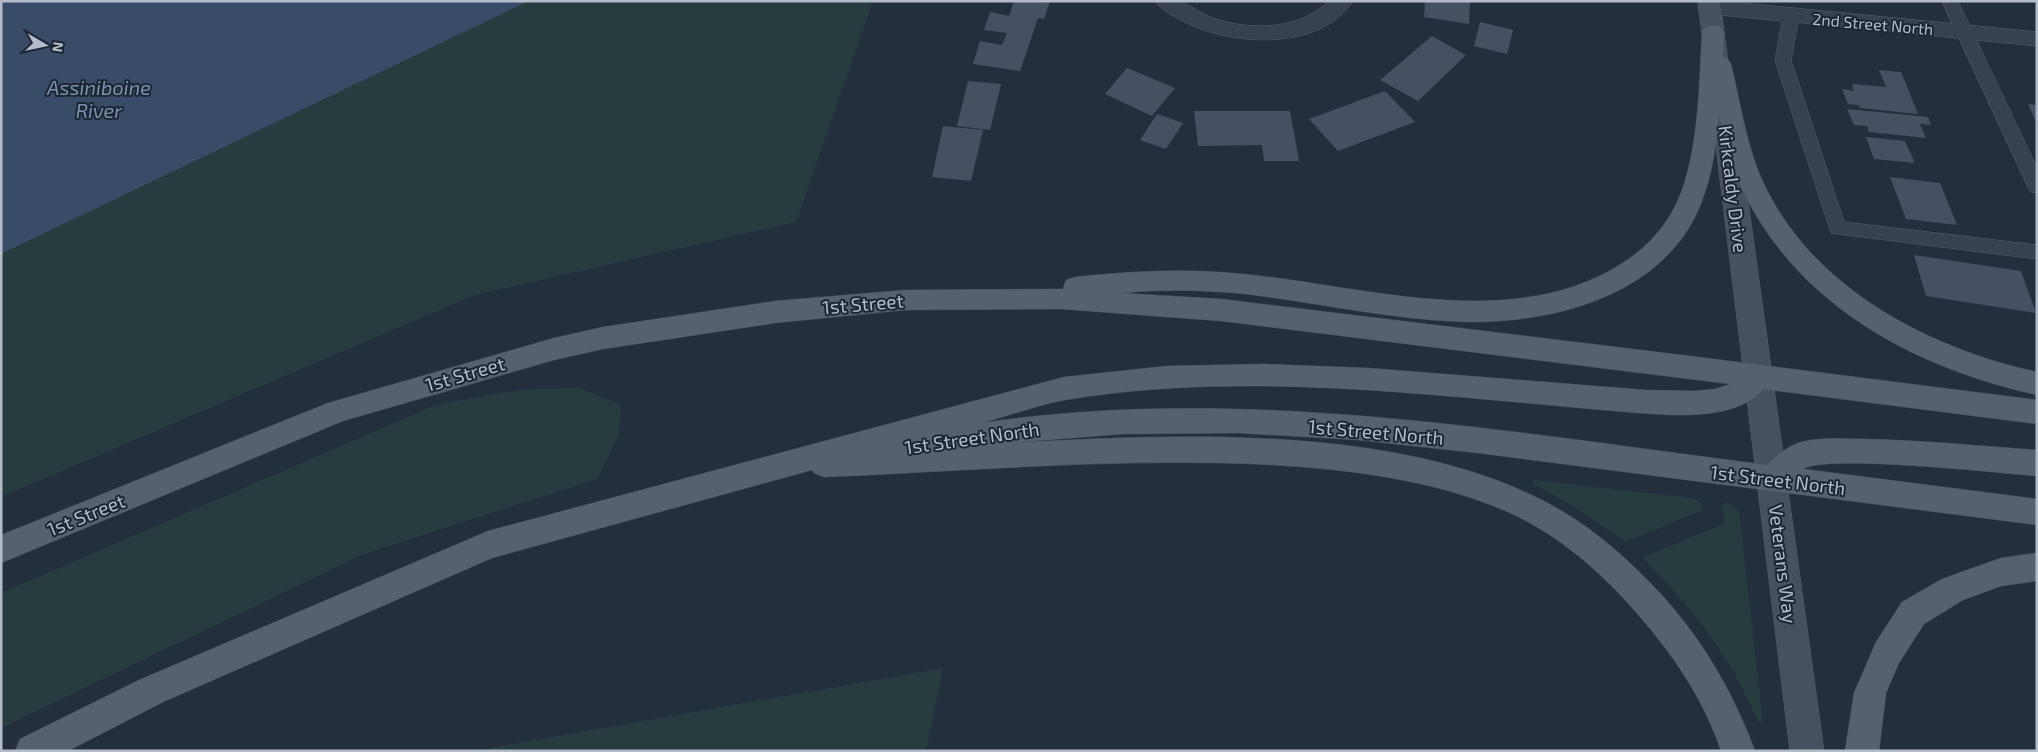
<svg xmlns="http://www.w3.org/2000/svg" width="2038" height="752" font-family="'Exo 2',sans-serif">
	<style>
		.green { fill: #263c3f }
		.water { fill: #394c67 }
		.building { fill: #455162 }
		.lines { fill: none; stroke-linecap: round; stroke-linejoin: round }
		.lane-casing { stroke: #565f6c; stroke-width: 1 }
		.street-casing { stroke: #565f6c; stroke-width: 1 }
		.secondary-casing { stroke: #565f6c; stroke-width: 1 }
		.primary-casing { stroke: #414a57; stroke-width: 1 }
		.lane { fill: #38414e; fill-rule: evenodd }
		.street { fill: #38414e; fill-rule: evenodd }
		.secondary { fill: #465061; fill-rule: evenodd }
		.primary { fill: #56606e; fill-rule: evenodd }
		.labels { text-anchor: middle; stroke-width: 4; stroke-linejoin: round; paint-order: stroke }
		.far-street-label { font-size: 16px; fill: #b4bcc9; stroke: #1d2633 }
		.street-label { font-size: 19px; fill: #b4bcc9; stroke: #1d2633 }
		.water-label { font-size: 20px; font-style: italic; fill: #7c92b1; stroke: #1d2633 }
	</style>
	<rect width="100%" height="100%" fill="#242f3e"/>
	<g class="green">
		<polygon points="529,1 873,1 796,222 475,295 1,497 1,254"/>
		<polygon points="580,388 621,405 619,434 597,479 364,554 1,728 1,593 438,404 525,389"/>
		<polygon points="1534,480 1693,498 1701,503 1702,510 1626,542 1576,508 1533,484"/>
		<polygon points="1726,502 1739,511 1763,722 1759,722 1734,672 1705,628 1670,586 1647,563 1644,557 1725,523 1721,505"/>
		<polygon points="943,668 926,751 473,751"/>
	</g>
	<polygon class="water" points="2,1 529,1 1,254"/>
	<g class="building">
		<polygon points="1014,1 1050,1 1044,19 1038,18 1020,71 973,64 980,41 1002,45 1007,33 984,30 990,12 1009,16"/>
		<polygon points="1425,1 1470,1 1469,24 1424,17"/>
		<polygon points="1480,22 1513,30 1507,54 1474,46"/>
		<polygon points="1432,36 1466,55 1418,101 1380,80"/>
		<polygon points="1127,68 1175,88 1152,116 1105,94"/>
		<polygon points="1879,70 1901,72 1918,114 1860,108 1859,105 1848,104 1842,89 1854,91 1852,84 1886,87"/>
		<polygon points="968,81 1001,84 990,130 957,126"/>
		<polygon points="1385,91 1415,122 1338,151 1309,119"/>
		<polygon points="2028,104 2037,105 2037,124"/>
		<polygon points="1847,109 1928,117 1931,125 1920,124 1926,138 1869,132 1867,126 1854,125"/>
		<polygon points="1194,111 1290,111 1299,161 1264,161 1262,145 1198,146"/>
		<polygon points="1157,114 1183,123 1166,149 1140,140"/>
		<polygon points="943,126 983,130 971,181 932,177"/>
		<polygon points="1866,137 1905,141 1915,163 1874,159"/>
		<polygon points="1890,177 1940,183 1957,225 1906,219"/>
		<polygon points="1914,255 2021,271 2036,313 1926,296"/>
	</g>
	<g class="lines">
		<g class="lane-casing">
			<g id="lane">
				<polygon points="1942,1 1958,1 2037,168 2037,193 2031,192 2028,187"/>
				<polygon points="1791,11 1797,12 1799,16 1791,60 1844,222 2037,245 2037,259 1831,233 1775,60 1783,16 1785,12"/>
			</g>
		</g>
		<g class="street-casing">
			<g id="street">
				<path d="M1155,1C1163,1 1175,0 1182,2C1192,6 1200,13 1210,17C1248,31 1298,31 1329,1H1353C1320,52 1230,46 1183,21C1173,16 1161,10 1155,1Z"/>
				<polygon points="1706,1 1722,1 2037,32 2037,46 1710,14 1702,12 1699,7 1702,2"/>
			</g>
		</g>
		<g class="secondary-casing">
			<g id="secondary">
				<polygon points="1698,1 1720,1 1728,62 1725,67 1717,70 1709,67 1706,62"/>
				<polygon points="1724,106 1732,108 1736,114 1824,751 1790,751 1712,114 1716,108"/>
			</g>
		</g>
		<g class="primary-casing">
			<g id="primary">
				<path d="M1713,25L1721,27L1724,32L1723,57L1728,59L1731,64C1741,105 1747,150 1766,188C1816,290 1931,349 2037,372V395C1916,368 1799,307 1743,191C1731,167 1725,140 1719,115C1716,149 1711,185 1695,217C1654,298 1550,323 1467,322C1393,320 1319,303 1246,294C1204,290 1163,289 1121,293L1221,299L1690,356L2037,400V424L1763,389C1736,423 1665,415 1627,412C1441,397 1251,369 1065,400C1037,405 1009,416 981,423C1242,384 1508,432 1767,465C1777,455 1788,446 1801,442C1820,437 1843,439 1862,439C1920,440 1979,446 2037,450V476C1998,473 1828,454 1803,469L2037,499V525L1478,453L1359,440L1238,433L1122,434L1009,443C1180,434 1410,422 1562,511C1599,533 1631,562 1660,593C1703,640 1733,692 1755,751H1721C1705,703 1678,662 1646,624C1608,578 1563,537 1508,512C1435,480 1353,470 1274,465C1124,457 974,471 824,477L814,473L812,470L492,558L163,702L68,751H15L20,739L139,680L488,531L1064,377L1167,366L1263,364L1368,368L1646,390L1695,391L1715,389L1730,384L1221,321L1061,309L905,310L775,323L603,349L554,360L343,421L1,563V535L328,403L554,338L603,327L775,301L905,290L1063,289L1066,280L1075,277C1131,271 1186,268 1242,274C1362,285 1511,334 1621,264C1642,251 1660,233 1672,212C1699,165 1699,85 1702,32L1705,27Z"/>
				<polygon points="2037,553 2037,581 2001,586 1963,600 1924,624 1899,663 1886,693 1879,751 1845,751 1854,693 1876,642 1902,602 1942,579 1953,575 2001,558"/>
			</g>
		</g>
		<use href="#lane" class="lane"/>
		<use href="#street" class="street"/>
		<use href="#secondary" class="secondary"/>
		<use href="#primary" class="primary"/>
	</g>
	<g class="labels">
		<g class="far-street-label">
			<text transform="translate(1873 24) rotate(5)" y="6">2nd Street North</text>
		</g>
		<g class="street-label">
			<text transform="translate(1733 189) rotate(83)" y="7">Kirkcaldy Drive</text>
			<text transform="translate(863 304) rotate(-5)" y="7">1st Street</text>
			<text transform="translate(465 374) rotate(-16)" y="7">1st Street</text>
			<text transform="translate(1376 432) rotate(5)" y="7">1st Street North</text>
			<text transform="translate(972 438) rotate(-8)" y="7">1st Street North</text>
			<text transform="translate(1778 480) rotate(7)" y="7">1st Street North</text>
			<text transform="translate(86 515) rotate(-22)" y="7">1st Street</text>
			<text transform="translate(1783 564) rotate(83)" y="7">Veterans Way</text>
		</g>
		<g class="water-label">
			<text x="99" y="95">Assiniboine<tspan x="99" dy="23">River</tspan></text>
		</g>
	</g>
	<rect width="2038" height="752" fill="none" stroke="#b4bcc9" stroke-width="5"/>
	<g transform="translate(45 45) rotate(99)" stroke="#1d2633" stroke-width="4" paint-order="stroke">
	<path d="M0-4L9 19L0 12L-9 19Z" fill="#b4bcc9"/>
	<text y="-8" font-size="14" font-weight="bold" text-anchor="middle" fill="#b4bcc9">N</text>
	</g>
</svg>
